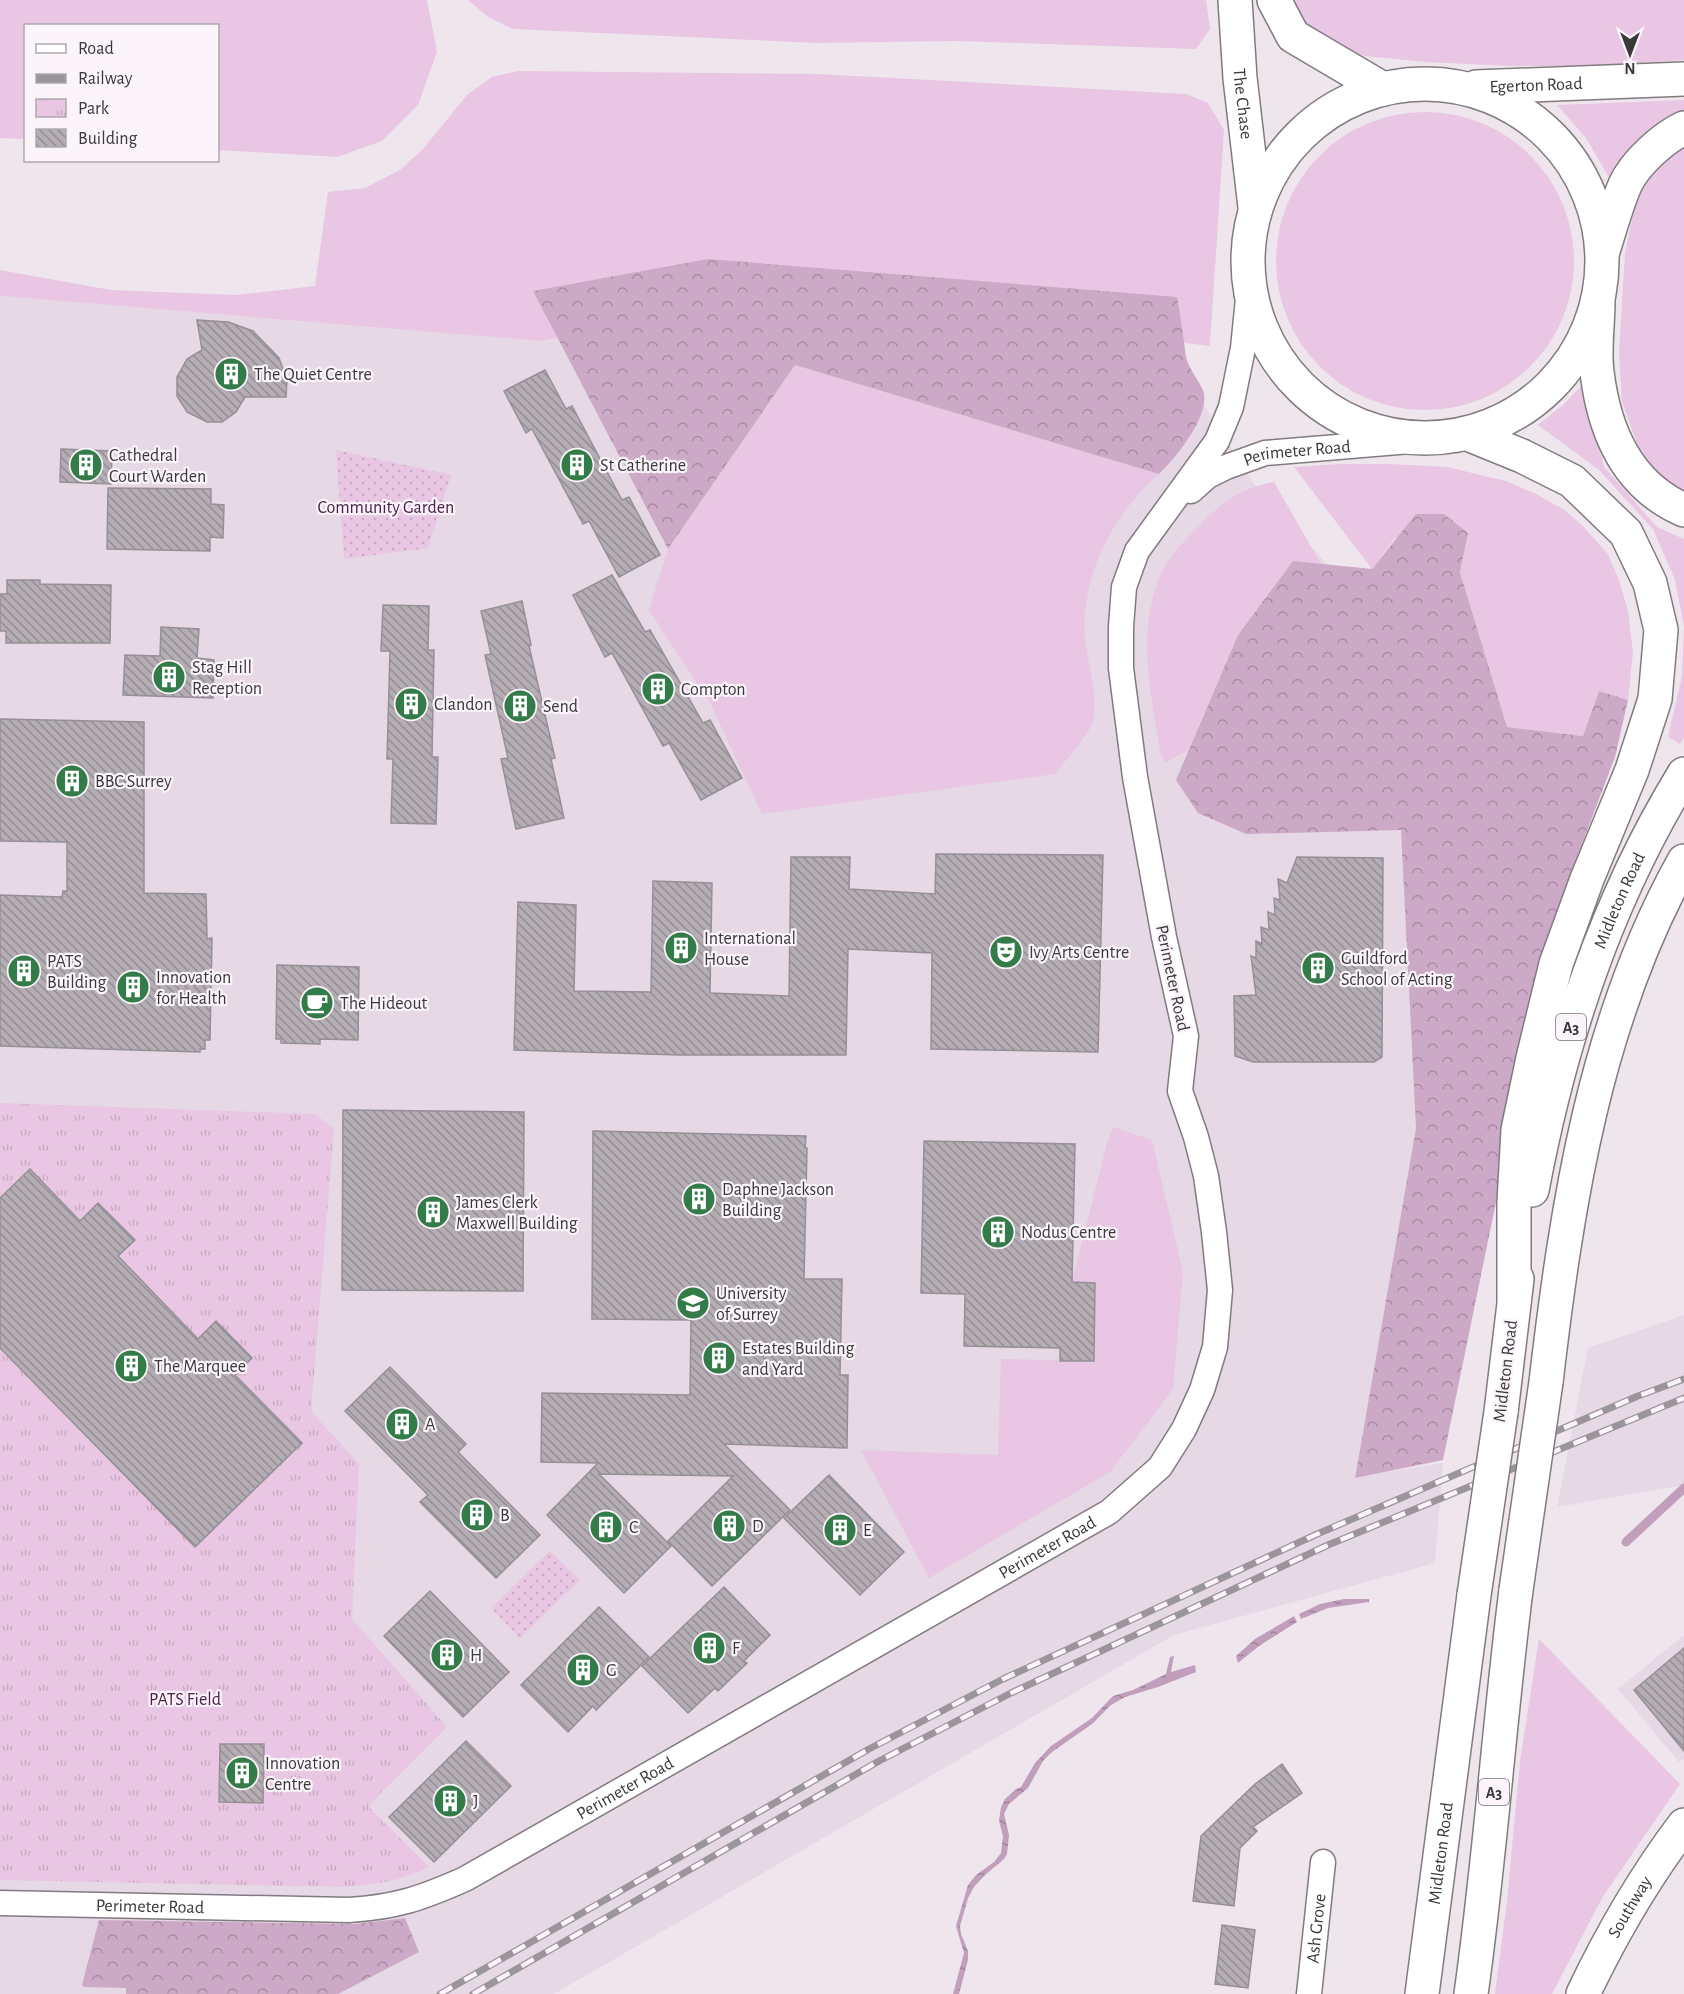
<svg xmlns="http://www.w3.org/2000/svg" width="1684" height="1994" font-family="'Alegreya Sans',sans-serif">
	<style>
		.built { fill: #e6d8e4 }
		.grass { fill: #e9c6e4 }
		.forest { fill: url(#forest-crowns) }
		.park { fill: url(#park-tufts) }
		.garden { fill: url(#garden-dots) }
		.water { fill: url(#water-ripples) }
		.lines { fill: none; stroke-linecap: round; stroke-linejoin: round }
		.stream { stroke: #c19ebc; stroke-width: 9 }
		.building { fill: url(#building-back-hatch); stroke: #969095; stroke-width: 1.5 }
		.street-casing { stroke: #817b80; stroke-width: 27 }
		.secondary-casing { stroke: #817b80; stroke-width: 36 }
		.highway-casing { stroke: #817b80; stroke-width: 36 }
		.street { stroke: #fff; stroke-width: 24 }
		.secondary { stroke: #fff; stroke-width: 33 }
		.highway { stroke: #fff; stroke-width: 33 }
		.rail-casing { stroke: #9a9599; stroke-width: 7 }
		.rail { stroke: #fbf4fa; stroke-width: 4.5; stroke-dasharray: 14; stroke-linecap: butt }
		.highway-bridge-casing { stroke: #817b80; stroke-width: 36; stroke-linecap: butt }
		.highway-bridge { stroke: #fff; stroke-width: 33 }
		.labels { text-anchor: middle; stroke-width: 4.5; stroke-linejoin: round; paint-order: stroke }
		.shield { fill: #fbf4fa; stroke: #757074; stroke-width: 1.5 }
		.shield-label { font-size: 16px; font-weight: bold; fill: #3b383a }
		.street-label { font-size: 18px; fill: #3b383a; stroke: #fbf4fa }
		.poi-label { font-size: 18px; fill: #3b383a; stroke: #fbf4fa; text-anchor: start }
		.park-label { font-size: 18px; fill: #4d2048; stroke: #fbf4fa }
	</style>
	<defs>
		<pattern id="forest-crowns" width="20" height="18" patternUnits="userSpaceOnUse" patternTransform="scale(1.5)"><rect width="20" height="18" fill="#cda9c8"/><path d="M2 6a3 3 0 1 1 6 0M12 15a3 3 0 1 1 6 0" fill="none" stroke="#a88ba3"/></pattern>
		<pattern id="park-tufts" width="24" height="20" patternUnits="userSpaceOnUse" patternTransform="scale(1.5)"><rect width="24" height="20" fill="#e9c6e4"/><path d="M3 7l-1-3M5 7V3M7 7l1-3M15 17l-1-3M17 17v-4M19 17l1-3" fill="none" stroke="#c9abc4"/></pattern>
		<pattern id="garden-dots" width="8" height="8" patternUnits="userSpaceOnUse" patternTransform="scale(1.5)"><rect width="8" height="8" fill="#e9c6e4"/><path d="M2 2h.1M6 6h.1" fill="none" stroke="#c9abc4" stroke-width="1.8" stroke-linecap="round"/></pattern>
		<pattern id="water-ripples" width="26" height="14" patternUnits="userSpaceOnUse" patternTransform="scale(1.5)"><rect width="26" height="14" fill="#c19ebc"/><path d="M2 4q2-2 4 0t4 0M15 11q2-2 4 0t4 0" fill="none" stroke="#9e829a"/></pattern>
		<pattern id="building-back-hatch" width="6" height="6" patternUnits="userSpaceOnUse" patternTransform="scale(1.5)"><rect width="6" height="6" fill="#b4adb3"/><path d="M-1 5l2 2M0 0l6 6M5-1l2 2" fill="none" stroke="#948e93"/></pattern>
	</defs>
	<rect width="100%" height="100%" fill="#eee6ec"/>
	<g class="built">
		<polygon points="0,296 541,341 692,310 1162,340 1255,485 1441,690 1416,1128 1355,1477 1443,1463 1435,1563 1174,1635 554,1994 0,1994"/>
		<polygon points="1684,1315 1684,1485 1557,1507 1588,1348"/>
		<polygon points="1684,1635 1684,1758 1679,1762 1618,1689"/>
	</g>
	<g class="grass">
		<polygon points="0,0 427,0 437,52 418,105 382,141 337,157 218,150 218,26 26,26 25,139 0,138"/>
		<polygon points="468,0 1206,0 1210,29 1196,49 957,41 817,43 513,29 488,17"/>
		<polygon points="1291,0 1684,0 1684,60 1599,66 1509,66 1426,62 1364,56 1326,39 1297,17"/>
		<polygon points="518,71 818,74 1186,94 1208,103 1224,130 1210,346 1162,340 692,310 541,341 0,296 0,270 111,290 236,295 315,286 328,192 365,188 400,170 423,149 467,95 492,77"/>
		<polygon points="1684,100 1684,110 1664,119 1628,151 1611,181 1586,138 1557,105"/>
		<circle cx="1425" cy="261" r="149"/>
		<polygon points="1684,144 1684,494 1659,476 1638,446 1622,402 1619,352 1625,253 1634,208 1641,188 1653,169"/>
		<path d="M795,365L1159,474C1112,514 1080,578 1085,640C1088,664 1101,704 1091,726C1085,739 1064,762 1055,774L762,814L710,703L649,610L668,549Z"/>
		<polygon points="1582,385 1604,467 1657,527 1684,539 1684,738 1680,744 1668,737 1682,676 1684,626 1675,580 1653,529 1599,470 1538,425 1564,404"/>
		<polygon points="1340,464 1390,464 1447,467 1506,481 1536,494 1563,509 1582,525 1608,554 1619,580 1628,611 1633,653 1628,700 1599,691 1583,736 1507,727 1460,572 1468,533 1395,538 1372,569 1294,467"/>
		<path d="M1274,482L1321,564L1293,561L1238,635L1188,750L1165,763L1161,756C1152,699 1136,635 1159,579C1166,560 1183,542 1197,528C1221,503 1240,488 1274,482Z"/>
		<polygon points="1113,1127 1152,1140 1183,1272 1173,1389 1110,1472 929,1578 861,1450 998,1455 1001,1359 1094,1361 1095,1283 1072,1282 1107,1143"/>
		<polygon points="1539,1639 1680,1784 1602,1898 1552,1994 1495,1994 1507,1901 1520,1761"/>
	</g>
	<g class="forest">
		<path d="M708,259L1177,297C1181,317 1183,337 1186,357C1189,369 1198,379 1203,390C1212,414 1175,459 1159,474L795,365L668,549L533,291Z"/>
		<polygon points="1416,514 1444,514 1468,533 1460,572 1507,727 1583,736 1599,691 1628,700 1615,757 1555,915 1443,1460 1355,1478 1416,1128 1401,830 1246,834 1198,813 1176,780 1238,635 1293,561 1372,569"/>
		<polygon points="405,1918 419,1952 338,1994 126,1994 126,1988 84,1987 82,1985 99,1920 355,1924"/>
	</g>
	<path class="park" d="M0,1103L315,1114L334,1129L311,1411L359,1464L352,1619L447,1727L368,1806L429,1867C402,1881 376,1884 346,1887L0,1880Z"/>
	<g class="garden">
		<polygon points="336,450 451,475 428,548 344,559"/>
		<polygon points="550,1551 580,1580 520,1638 491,1608"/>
	</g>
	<g class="water">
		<polygon points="1344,1599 1369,1599 1369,1602 1328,1608 1301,1619 1299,1614 1320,1604"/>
		<polygon points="1294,1616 1297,1622 1259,1646 1238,1663 1236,1656 1255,1639"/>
		<polygon points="1174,1656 1171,1672 1195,1665 1196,1672 1158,1687 1125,1697 1111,1705 1092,1724 1052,1752 1043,1761 1028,1788 1009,1804 1004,1814 1009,1835 1007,1854 1004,1859 985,1875 974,1887 968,1898 960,1926 961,1934 968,1951 968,1960 959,1994 953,1994 964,1953 956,1926 968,1885 976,1875 994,1862 1001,1853 1003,1837 999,1820 1001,1807 1005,1799 1016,1789 1021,1787 1035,1763 1051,1746 1092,1718 1113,1696 1133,1690 1166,1674 1170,1657"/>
	</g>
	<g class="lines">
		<polyline class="stream" points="1626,1542 1684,1488"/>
	</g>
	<g class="building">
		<polygon points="197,320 228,322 253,331 279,358 287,380 286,397 245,397 236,412 222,422 207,422 187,412 177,396 177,377 187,359 202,350"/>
		<polygon points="545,370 566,409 572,406 622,500 629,497 660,555 619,577 589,521 583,524 532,429 526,433 504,391"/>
		<polygon points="61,449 112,451 111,484 60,482"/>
		<polygon points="108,488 211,489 211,504 224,505 223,538 210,537 210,551 107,549"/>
		<polygon points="612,575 645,632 650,630 703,723 710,720 742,778 701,800 669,743 663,746 612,653 605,657 573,595"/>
		<polygon points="7,580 40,580 40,584 111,585 110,643 6,643 6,631 0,631 0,594 7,594"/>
		<polygon points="522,601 531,645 529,646 555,758 551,759 564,818 516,829 501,759 508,758 485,655 491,654 481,611"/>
		<polygon points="383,605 429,606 428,650 434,650 432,757 438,757 436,824 391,823 393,759 387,759 390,651 381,651"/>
		<polygon points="161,627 199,629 197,658 214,660 213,698 123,695 125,655 160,656"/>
		<polygon points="0,719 144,722 144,893 206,894 207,939 212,938 210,1040 205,1040 205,1049 200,1049 200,1052 0,1046 0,895 62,897 63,891 67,891 67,842 0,841"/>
		<polygon points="936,854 1103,855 1098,1052 931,1049 932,953 848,949 846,1055 680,1055 514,1050 518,902 576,905 574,991 651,992 653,881 712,883 710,993 789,996 791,857 850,857 849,889 935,894"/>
		<polygon points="1297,857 1383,858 1382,1057 1374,1062 1253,1062 1235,1056 1234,996 1256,995 1251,956 1256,958 1256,941 1262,944 1261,927 1269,930 1268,912 1275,915 1274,898 1280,900 1278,879 1287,883"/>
		<polygon points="277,965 359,967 358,1040 320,1039 320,1044 281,1043 281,1039 276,1039"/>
		<polygon points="343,1110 524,1112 523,1291 342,1290"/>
		<polygon points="593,1131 806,1136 805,1148 807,1148 804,1279 842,1279 840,1375 848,1375 847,1448 724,1444 790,1510 712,1586 668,1541 733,1476 599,1474 671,1546 624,1593 547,1515 598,1463 541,1462 542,1393 690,1395 691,1320 592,1319"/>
		<polygon points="924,1141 1075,1144 1072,1282 1095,1283 1094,1361 1060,1361 1060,1348 964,1346 965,1294 921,1293"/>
		<polygon points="30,1169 80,1221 98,1203 135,1240 118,1256 198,1339 216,1321 252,1358 235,1375 302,1443 195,1547 0,1348 0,1198"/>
		<polygon points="390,1367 466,1444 458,1452 540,1535 496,1578 420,1502 428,1495 345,1411"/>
		<polygon points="829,1475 904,1552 860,1595 784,1518"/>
		<polygon points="724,1587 770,1635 744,1661 747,1663 718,1691 715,1688 688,1713 642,1666"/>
		<polygon points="430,1591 509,1672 463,1717 384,1636"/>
		<polygon points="599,1607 649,1657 596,1710 593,1706 568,1732 521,1685"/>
		<polygon points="1684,1648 1684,1751 1634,1690"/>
		<polygon points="466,1741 511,1786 434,1862 389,1817"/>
		<polygon points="220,1744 264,1744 263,1803 219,1802"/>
		<polygon points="1282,1764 1302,1793 1253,1827 1257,1831 1240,1848 1234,1906 1193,1901 1201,1836 1255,1784"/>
		<polygon points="1222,1925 1255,1930 1248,1988 1215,1984"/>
	</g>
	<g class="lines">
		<g class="street-casing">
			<g id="street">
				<path id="s1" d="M1191,491L1208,476L1226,467L1265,453L1434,439"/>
				<path id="s2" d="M0,1903L349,1910C397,1907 422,1898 465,1879L1109,1512L1160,1467L1184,1429L1202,1390L1215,1347L1220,1290L1214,1232L1206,1176L1196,1137L1180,1091L1186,1036L1164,937L1135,777L1121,668V627L1124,587L1137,551L1217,441L1231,407L1243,348L1248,299"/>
				<path id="s3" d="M1309,1994L1323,1862"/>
			</g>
		</g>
		<g class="secondary-casing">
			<g id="secondary">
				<path id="s4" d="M1235,0L1240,78L1255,207"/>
				<polyline points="1274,0 1293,36 1383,89"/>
				<circle cx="1425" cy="261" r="177"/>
				<path id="s5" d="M1476,87L1684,79"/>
				<path d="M1603,251C1610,229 1616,206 1625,185C1635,163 1663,138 1684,128"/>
				<path id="s6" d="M1583,1994C1611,1935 1644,1878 1684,1825"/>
			</g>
		</g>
		<g class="highway-casing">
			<g id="highway">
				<path d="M1598,302C1598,325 1594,350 1597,372C1604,431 1627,485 1684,510"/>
				<polyline points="1468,434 1522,456 1572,481 1626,533 1650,583 1661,630 1655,699 1632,770 1587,879 1556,964 1533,1058 1518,1130 1514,1202 1514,1300"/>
				<path id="s7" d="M1532,1190C1560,1042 1605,903 1684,774"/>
				<path d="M1546,1382C1567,1203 1595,1020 1684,861"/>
				<polyline points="1501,1412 1517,1279"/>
				<path id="s8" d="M1422,1994L1474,1595"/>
				<path d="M1471,1994C1490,1860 1499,1724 1516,1590"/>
			</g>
		</g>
		<use href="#street" class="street"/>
		<use href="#secondary" class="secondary"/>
		<use href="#highway" class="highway"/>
		<g class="rail-casing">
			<g id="rail">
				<polyline points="440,1994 869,1749 1003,1679 1315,1535 1638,1396 1684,1379"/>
				<polyline points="473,1994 879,1761 1011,1693 1328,1545 1684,1398"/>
			</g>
		</g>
		<use href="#rail" class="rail"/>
		<g class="highway-bridge-casing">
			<g id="highway-bridge">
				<polyline points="1516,1590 1546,1382"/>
				<polyline points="1474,1595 1501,1412"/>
			</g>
		</g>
		<use href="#highway-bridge" class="highway-bridge"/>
	</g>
	<defs>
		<g id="building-disc" transform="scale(1.725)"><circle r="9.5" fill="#337c49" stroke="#fbf4fa"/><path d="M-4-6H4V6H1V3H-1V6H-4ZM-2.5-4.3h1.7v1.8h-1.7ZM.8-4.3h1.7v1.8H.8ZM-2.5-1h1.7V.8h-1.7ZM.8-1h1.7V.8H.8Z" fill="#fff"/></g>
		<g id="theatre-disc" transform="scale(1.725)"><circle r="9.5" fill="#337c49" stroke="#fbf4fa"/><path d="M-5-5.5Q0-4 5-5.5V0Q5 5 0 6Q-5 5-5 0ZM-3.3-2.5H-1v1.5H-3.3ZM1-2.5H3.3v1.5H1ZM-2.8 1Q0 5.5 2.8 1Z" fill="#fff"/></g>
		<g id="cafe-disc" transform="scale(1.725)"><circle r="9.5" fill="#337c49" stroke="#fbf4fa"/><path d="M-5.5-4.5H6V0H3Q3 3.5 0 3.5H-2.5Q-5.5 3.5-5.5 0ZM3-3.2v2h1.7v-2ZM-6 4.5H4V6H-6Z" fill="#fff"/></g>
		<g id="university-disc" transform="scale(1.725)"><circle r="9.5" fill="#337c49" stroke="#fbf4fa"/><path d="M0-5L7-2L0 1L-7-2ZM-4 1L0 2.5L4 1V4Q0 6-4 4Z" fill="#fff"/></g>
	</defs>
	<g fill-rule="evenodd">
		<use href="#building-disc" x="231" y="374"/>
		<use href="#building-disc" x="86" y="465"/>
		<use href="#building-disc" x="577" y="465"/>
		<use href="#building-disc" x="169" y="677"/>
		<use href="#building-disc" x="658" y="689"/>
		<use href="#building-disc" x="411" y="704"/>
		<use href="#building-disc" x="520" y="706"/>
		<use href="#building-disc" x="72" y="781"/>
		<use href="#building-disc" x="681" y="948"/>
		<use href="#theatre-disc" x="1006" y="952"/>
		<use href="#building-disc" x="1318" y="968"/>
		<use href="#building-disc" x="24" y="971"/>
		<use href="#building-disc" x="133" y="987"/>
		<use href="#cafe-disc" x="317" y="1003"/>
		<use href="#building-disc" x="699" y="1199"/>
		<use href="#building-disc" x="433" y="1212"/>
		<use href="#building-disc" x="998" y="1232"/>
		<use href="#university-disc" x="693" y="1303"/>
		<use href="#building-disc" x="719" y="1358"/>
		<use href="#building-disc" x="131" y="1366"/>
		<use href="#building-disc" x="402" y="1424"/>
		<use href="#building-disc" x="477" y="1515"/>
		<use href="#building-disc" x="729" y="1526"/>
		<use href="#building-disc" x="606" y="1527"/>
		<use href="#building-disc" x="840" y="1530"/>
		<use href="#building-disc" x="709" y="1648"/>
		<use href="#building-disc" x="447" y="1655"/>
		<use href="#building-disc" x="583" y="1670"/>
		<use href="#building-disc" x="242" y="1773"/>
		<use href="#building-disc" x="450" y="1801"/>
	</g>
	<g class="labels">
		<g class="shield">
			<rect x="1556" y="1014" width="30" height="26" rx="4.5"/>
			<rect x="1479" y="1779" width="30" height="26" rx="4.5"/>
		</g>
		<g class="shield-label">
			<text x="1571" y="1033">A3</text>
			<text x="1494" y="1798">A3</text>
		</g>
		<g class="street-label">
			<text dy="6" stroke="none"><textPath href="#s5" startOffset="60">Egerton Road</textPath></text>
			<text dy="6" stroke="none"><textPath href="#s4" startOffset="104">The Chase</textPath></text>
			<text dy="6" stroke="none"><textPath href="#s1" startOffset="116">Perimeter Road</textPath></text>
			<text dy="6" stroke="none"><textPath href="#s7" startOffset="303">Midleton Road</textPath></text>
			<text transform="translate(1173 978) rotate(78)" y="6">Perimeter Road</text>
			<text transform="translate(1505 1371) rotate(-83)" y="6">Midleton Road</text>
			<text dy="6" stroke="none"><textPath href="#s2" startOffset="1140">Perimeter Road</textPath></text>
			<text dy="6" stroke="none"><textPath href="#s2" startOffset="654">Perimeter Road</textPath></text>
			<text dy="6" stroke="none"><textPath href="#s8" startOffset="142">Midleton Road</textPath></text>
			<text dy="6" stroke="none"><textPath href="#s2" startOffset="150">Perimeter Road</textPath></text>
			<text dy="6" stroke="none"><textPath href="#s6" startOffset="99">Southway</textPath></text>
			<text dy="6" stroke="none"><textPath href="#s3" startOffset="66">Ash Grove</textPath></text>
		</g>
		<g class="poi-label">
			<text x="254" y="380">The Quiet Centre</text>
			<text x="109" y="461">Cathedral<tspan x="109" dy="21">Court Warden</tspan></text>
			<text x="600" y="471">St Catherine</text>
			<text x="192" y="673">Stag Hill<tspan x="192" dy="21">Reception</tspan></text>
			<text x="681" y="695">Compton</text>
			<text x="434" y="710">Clandon</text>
			<text x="543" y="712">Send</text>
			<text x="95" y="787">BBC Surrey</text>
			<text x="704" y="944">International<tspan x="704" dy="21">House</tspan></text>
			<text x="1029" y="958">Ivy Arts Centre</text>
			<text x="1341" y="964">Guildford<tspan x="1341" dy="21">School of Acting</tspan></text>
			<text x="47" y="967">PATS<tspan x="47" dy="21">Building</tspan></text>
			<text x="156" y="983">Innovation<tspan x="156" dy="21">for Health</tspan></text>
			<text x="340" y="1009">The Hideout</text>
			<text x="722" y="1195">Daphne Jackson<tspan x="722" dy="21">Building</tspan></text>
			<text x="456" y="1208">James Clerk<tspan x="456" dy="21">Maxwell Building</tspan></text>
			<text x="1021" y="1238">Nodus Centre</text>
			<text x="716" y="1299">University<tspan x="716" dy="21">of Surrey</tspan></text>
			<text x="742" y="1354">Estates Building<tspan x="742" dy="21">and Yard</tspan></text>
			<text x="154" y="1372">The Marquee</text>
			<text x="425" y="1430">A</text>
			<text x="500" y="1521">B</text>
			<text x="752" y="1532">D</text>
			<text x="629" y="1533">C</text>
			<text x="863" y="1536">E</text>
			<text x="732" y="1654">F</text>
			<text x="470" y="1661">H</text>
			<text x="606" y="1676">G</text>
			<text x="265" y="1769">Innovation<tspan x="265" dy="21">Centre</tspan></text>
			<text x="473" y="1807">J</text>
		</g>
		<g class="park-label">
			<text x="386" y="513">Community Garden</text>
			<text x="185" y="1705">PATS Field</text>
		</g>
	</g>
	<rect x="24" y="24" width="195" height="138" fill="#fbf4fa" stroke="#aea9ad" stroke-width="1.5"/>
	<rect x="36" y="44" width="30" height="9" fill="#ffffff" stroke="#aea9ad" stroke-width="1.5"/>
	<text x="78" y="54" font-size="18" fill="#3b383a">Road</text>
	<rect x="36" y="74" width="30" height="9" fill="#9a9599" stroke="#aea9ad" stroke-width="1.5"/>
	<text x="78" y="84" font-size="18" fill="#3b383a">Railway</text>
	<rect x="36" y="99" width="30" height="18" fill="url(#park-tufts)" stroke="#aea9ad" stroke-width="1.5"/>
	<text x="78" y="114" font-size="18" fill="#3b383a">Park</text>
	<rect x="36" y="129" width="30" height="18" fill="url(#building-back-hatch)" stroke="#aea9ad" stroke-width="1.5"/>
	<text x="78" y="144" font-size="18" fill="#3b383a">Building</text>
	<g transform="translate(1630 54) rotate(180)" stroke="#fbf4fa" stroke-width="4.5" paint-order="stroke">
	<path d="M0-4.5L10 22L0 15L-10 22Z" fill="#3b383a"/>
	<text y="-9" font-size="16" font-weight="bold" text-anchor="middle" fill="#3b383a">N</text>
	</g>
</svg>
